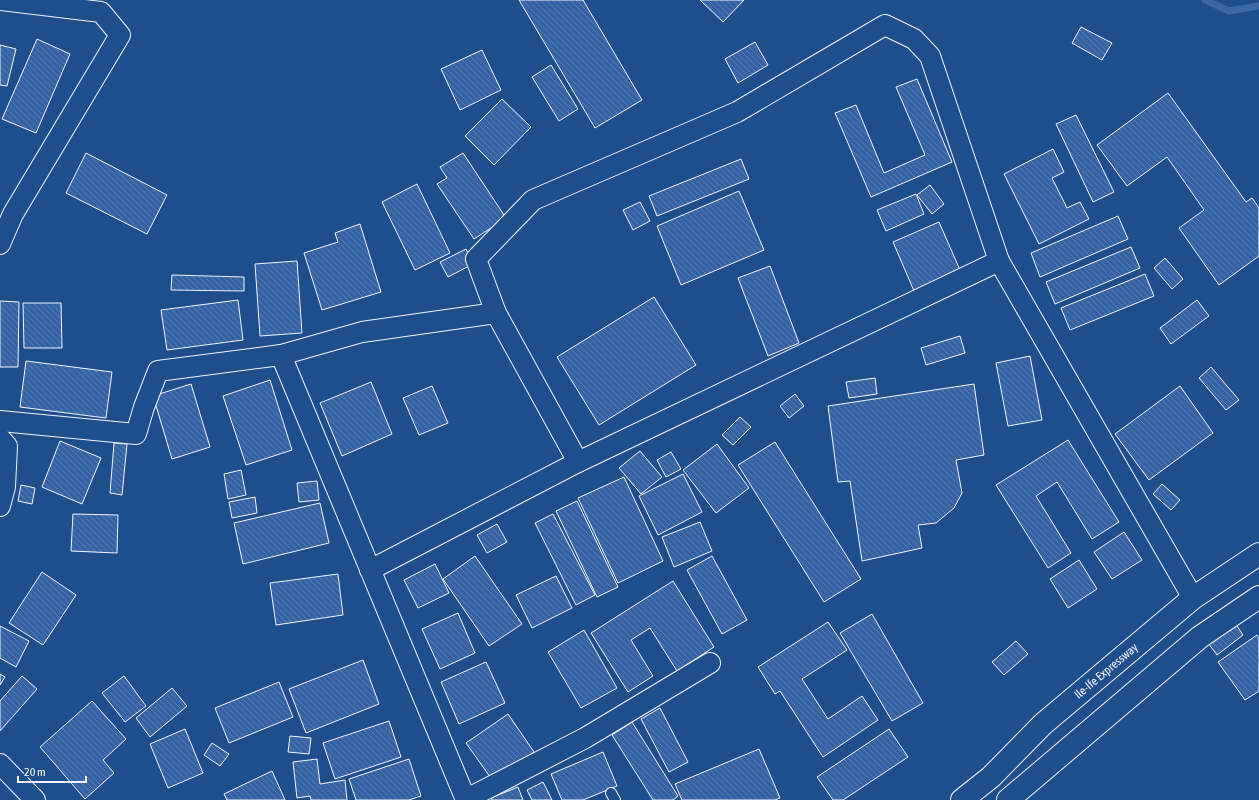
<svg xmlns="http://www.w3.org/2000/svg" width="1259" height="800" font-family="'Asap Condensed',sans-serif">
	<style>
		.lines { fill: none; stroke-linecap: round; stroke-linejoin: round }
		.stream { stroke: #3b69a3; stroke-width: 7 }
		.building { fill: url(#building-back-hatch); stroke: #f2f6ff }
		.service-casing { stroke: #f2f6ff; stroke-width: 12 }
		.minor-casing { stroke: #f2f6ff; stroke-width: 22 }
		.primary-casing { stroke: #f2f6ff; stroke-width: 24 }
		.service { stroke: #1f4e8c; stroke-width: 10 }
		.minor { stroke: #1f4e8c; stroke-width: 20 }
		.primary { stroke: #1f4e8c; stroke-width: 22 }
		.labels { text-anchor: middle; stroke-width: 3; stroke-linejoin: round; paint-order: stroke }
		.street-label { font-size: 12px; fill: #f2f6ff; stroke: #1f4e8c }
	</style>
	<defs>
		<pattern id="building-back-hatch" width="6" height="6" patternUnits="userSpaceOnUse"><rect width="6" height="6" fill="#3563a3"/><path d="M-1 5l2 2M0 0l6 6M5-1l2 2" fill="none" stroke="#537ab1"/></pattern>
	</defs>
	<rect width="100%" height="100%" fill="#1f4e8c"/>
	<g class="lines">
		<polyline class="stream" points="1205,0 1229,11 1259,6"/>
	</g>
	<g class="building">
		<polygon points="519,0 583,0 642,100 595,128"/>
		<polygon points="700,0 744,0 723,22"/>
		<polygon points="1081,27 1112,43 1102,60 1072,43"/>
		<polygon points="37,39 70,54 36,133 2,119"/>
		<polygon points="755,42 768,65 738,83 725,59"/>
		<polygon points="0,45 16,49 7,86 0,85"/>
		<polygon points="482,50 501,90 460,110 441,69"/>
		<polygon points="551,65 578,109 559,121 532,77"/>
		<polygon points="917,79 952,162 871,197 835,113 856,105 884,173 925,155 896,87"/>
		<polygon points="1168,93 1246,202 1252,198 1259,208 1259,256 1219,285 1179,228 1204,210 1167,157 1127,186 1097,145"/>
		<polygon points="502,99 531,127 494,165 465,136"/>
		<polygon points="1076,115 1114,192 1093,202 1056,124"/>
		<polygon points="1053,149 1064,172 1052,178 1067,208 1080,202 1089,219 1039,244 1004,174"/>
		<polygon points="86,153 167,195 147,234 66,193"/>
		<polygon points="463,153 506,218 474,239 437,184 447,178 440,167"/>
		<polygon points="741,159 749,179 657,216 649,196"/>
		<polygon points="417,184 450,253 415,270 382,202"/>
		<polygon points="930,185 944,204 932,214 917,195"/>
		<polygon points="739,191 764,250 681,285 657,226"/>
		<polygon points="916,194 924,214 886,231 877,210"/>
		<polygon points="640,202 650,221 633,230 623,210"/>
		<polygon points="1118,216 1128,239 1040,277 1031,253"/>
		<polygon points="939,222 960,270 914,291 893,242"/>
		<polygon points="360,224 381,292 322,310 304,253 338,242 335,233"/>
		<polygon points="1131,247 1140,268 1055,304 1046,282"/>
		<polygon points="466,249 473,264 448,277 440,262"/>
		<polygon points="1165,258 1183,279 1172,289 1154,268"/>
		<polygon points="297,261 302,333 260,336 255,264"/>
		<polygon points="770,266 799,343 768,356 738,278"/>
		<polygon points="1145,274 1154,296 1070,330 1061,308"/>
		<polygon points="172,275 244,277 244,291 171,290"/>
		<polygon points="654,297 696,365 599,425 557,357"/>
		<polygon points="238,300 243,340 167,350 161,310"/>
		<polygon points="1197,300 1209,316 1171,344 1160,328"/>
		<polygon points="0,301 19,302 18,367 0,367"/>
		<polygon points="23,303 61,303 62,348 24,348"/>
		<polygon points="960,336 965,353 926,365 921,348"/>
		<polygon points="1030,356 1042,420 1008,426 996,363"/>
		<polygon points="26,361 112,372 106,418 20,407"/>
		<polygon points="1211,367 1239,400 1226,410 1199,378"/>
		<polygon points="875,378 877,394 849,398 846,382"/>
		<polygon points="270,380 292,450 246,465 223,396"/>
		<polygon points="371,382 392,434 342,456 320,403"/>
		<polygon points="191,384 210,447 172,459 153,396"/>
		<polygon points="974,384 984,455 956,460 962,493 954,508 936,523 918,525 922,548 862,561 850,481 838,482 828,406"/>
		<polygon points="432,386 448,423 419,435 403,398"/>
		<polygon points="1180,386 1213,433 1149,480 1115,434"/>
		<polygon points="795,394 804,406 789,418 780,406"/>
		<polygon points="740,417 751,427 733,445 722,435"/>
		<polygon points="1068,440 1119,522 1092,539 1057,482 1036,496 1071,553 1048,568 996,485"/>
		<polygon points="60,441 101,458 82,504 42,487"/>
		<polygon points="775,442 861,579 824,602 738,465"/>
		<polygon points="114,443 127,444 122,495 110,493"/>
		<polygon points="717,444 749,488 716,513 683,470"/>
		<polygon points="640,451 662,477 641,494 619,468"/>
		<polygon points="671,452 681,469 666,477 657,460"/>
		<polygon points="241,470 246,495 228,499 224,474"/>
		<polygon points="683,474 702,512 658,535 639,496"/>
		<polygon points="624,477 663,561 618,583 578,498"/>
		<polygon points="317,481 319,500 299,502 297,483"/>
		<polygon points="1162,484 1180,500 1171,510 1153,494"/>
		<polygon points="21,485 35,488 32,504 18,501"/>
		<polygon points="255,497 257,513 232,518 229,502"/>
		<polygon points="577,501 618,587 597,597 556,511"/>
		<polygon points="320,503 329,543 243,564 234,523"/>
		<polygon points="73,514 118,515 117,553 71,551"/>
		<polygon points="553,514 595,595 576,605 535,523"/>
		<polygon points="700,522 712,551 674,567 662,537"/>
		<polygon points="497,524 507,542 487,553 477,535"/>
		<polygon points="1124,532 1142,560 1112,579 1094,552"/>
		<polygon points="475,556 522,624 489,646 443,579"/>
		<polygon points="712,556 747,620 722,634 687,570"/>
		<polygon points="1079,560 1097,589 1068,608 1050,579"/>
		<polygon points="435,564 449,593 418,608 404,580"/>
		<polygon points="42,572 76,595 43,645 9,623"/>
		<polygon points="338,574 343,615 276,625 270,583"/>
		<polygon points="556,576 572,608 532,628 516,595"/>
		<polygon points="673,581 714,647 677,671 650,628 631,640 653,676 628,692 591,633"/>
		<polygon points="458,613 475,653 440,669 422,629"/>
		<polygon points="872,614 923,703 892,721 840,633"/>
		<polygon points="828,622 847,650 802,679 828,719 862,696 878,720 823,757 780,691 775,694 758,667"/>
		<polygon points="1235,623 1243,635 1217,655 1208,643"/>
		<polygon points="0,626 29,641 16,667 0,658"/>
		<polygon points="584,630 617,688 581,708 548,652"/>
		<polygon points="1257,635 1259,638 1259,691 1245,700 1218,662"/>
		<polygon points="1016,641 1028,654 1004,675 992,662"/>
		<polygon points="363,660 379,704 306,733 289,689"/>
		<polygon points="486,662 505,703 459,724 441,682"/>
		<polygon points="0,674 5,677 0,685"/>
		<polygon points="22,676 37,689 0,731 0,701"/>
		<polygon points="124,676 146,706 125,722 102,693"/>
		<polygon points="279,682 293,717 229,743 215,708"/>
		<polygon points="172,688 187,706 150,737 136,718"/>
		<polygon points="92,701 126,739 103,760 114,773 85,799 40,747"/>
		<polygon points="660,708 688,762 669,772 641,719"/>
		<polygon points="508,714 534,752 493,781 466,743"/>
		<polygon points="389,721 401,757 335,779 323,743"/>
		<polygon points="632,722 678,796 673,800 653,800 612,735"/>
		<polygon points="185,729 203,773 168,788 150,744"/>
		<polygon points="889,729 908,757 843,800 833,800 817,777"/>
		<polygon points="290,736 311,738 309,754 288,752"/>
		<polygon points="212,743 229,754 220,766 204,755"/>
		<polygon points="759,749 780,798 775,800 682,800 675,784"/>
		<polygon points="603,752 617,786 583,800 562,800 551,774"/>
		<polygon points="317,759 320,784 345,780 347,800 311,800 310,796 297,798 293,762"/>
		<polygon points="409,759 421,796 409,800 356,800 349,779"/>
		<polygon points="272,771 285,800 227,800 224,794"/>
		<polygon points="543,782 552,800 532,800 527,790"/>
		<polygon points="518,787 523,800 492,800 491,798"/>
	</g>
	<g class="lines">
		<g class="service-casing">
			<polyline id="service" points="611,793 615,800"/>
		</g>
		<g class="minor-casing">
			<g id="minor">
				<polyline points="0,244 13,214 120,35 101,12 1,0"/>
				<polyline points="281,355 466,800"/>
				<polyline points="0,421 136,434 144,407 158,371 281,355 362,332 496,313"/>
				<polyline points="0,438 7,446 5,487 0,506"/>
				<polyline points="578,462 496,313 476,259 533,200 737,112 885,25 914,39 930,56 999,261 1193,598"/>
				<polyline points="370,570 578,462 999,261"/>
				<polyline points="0,764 35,800"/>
				<polyline points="465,800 585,738 710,663"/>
			</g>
		</g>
		<g class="primary-casing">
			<g id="primary">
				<polyline points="962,800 991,777 1043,724 1193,598 1259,554"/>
				<polyline points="1008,800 1200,637 1259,597"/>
			</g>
		</g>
		<use href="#service" class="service"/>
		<use href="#minor" class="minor"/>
		<use href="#primary" class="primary"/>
	</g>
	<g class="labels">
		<g class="street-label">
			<text transform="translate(1106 671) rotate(-40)" y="4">Ile-Ife Expressway</text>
		</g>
	</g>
	<path d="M18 776v6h68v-6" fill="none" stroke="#f2f6ff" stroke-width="2"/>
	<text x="24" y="776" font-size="12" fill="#f2f6ff" stroke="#1f4e8c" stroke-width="3" paint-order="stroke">20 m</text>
</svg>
